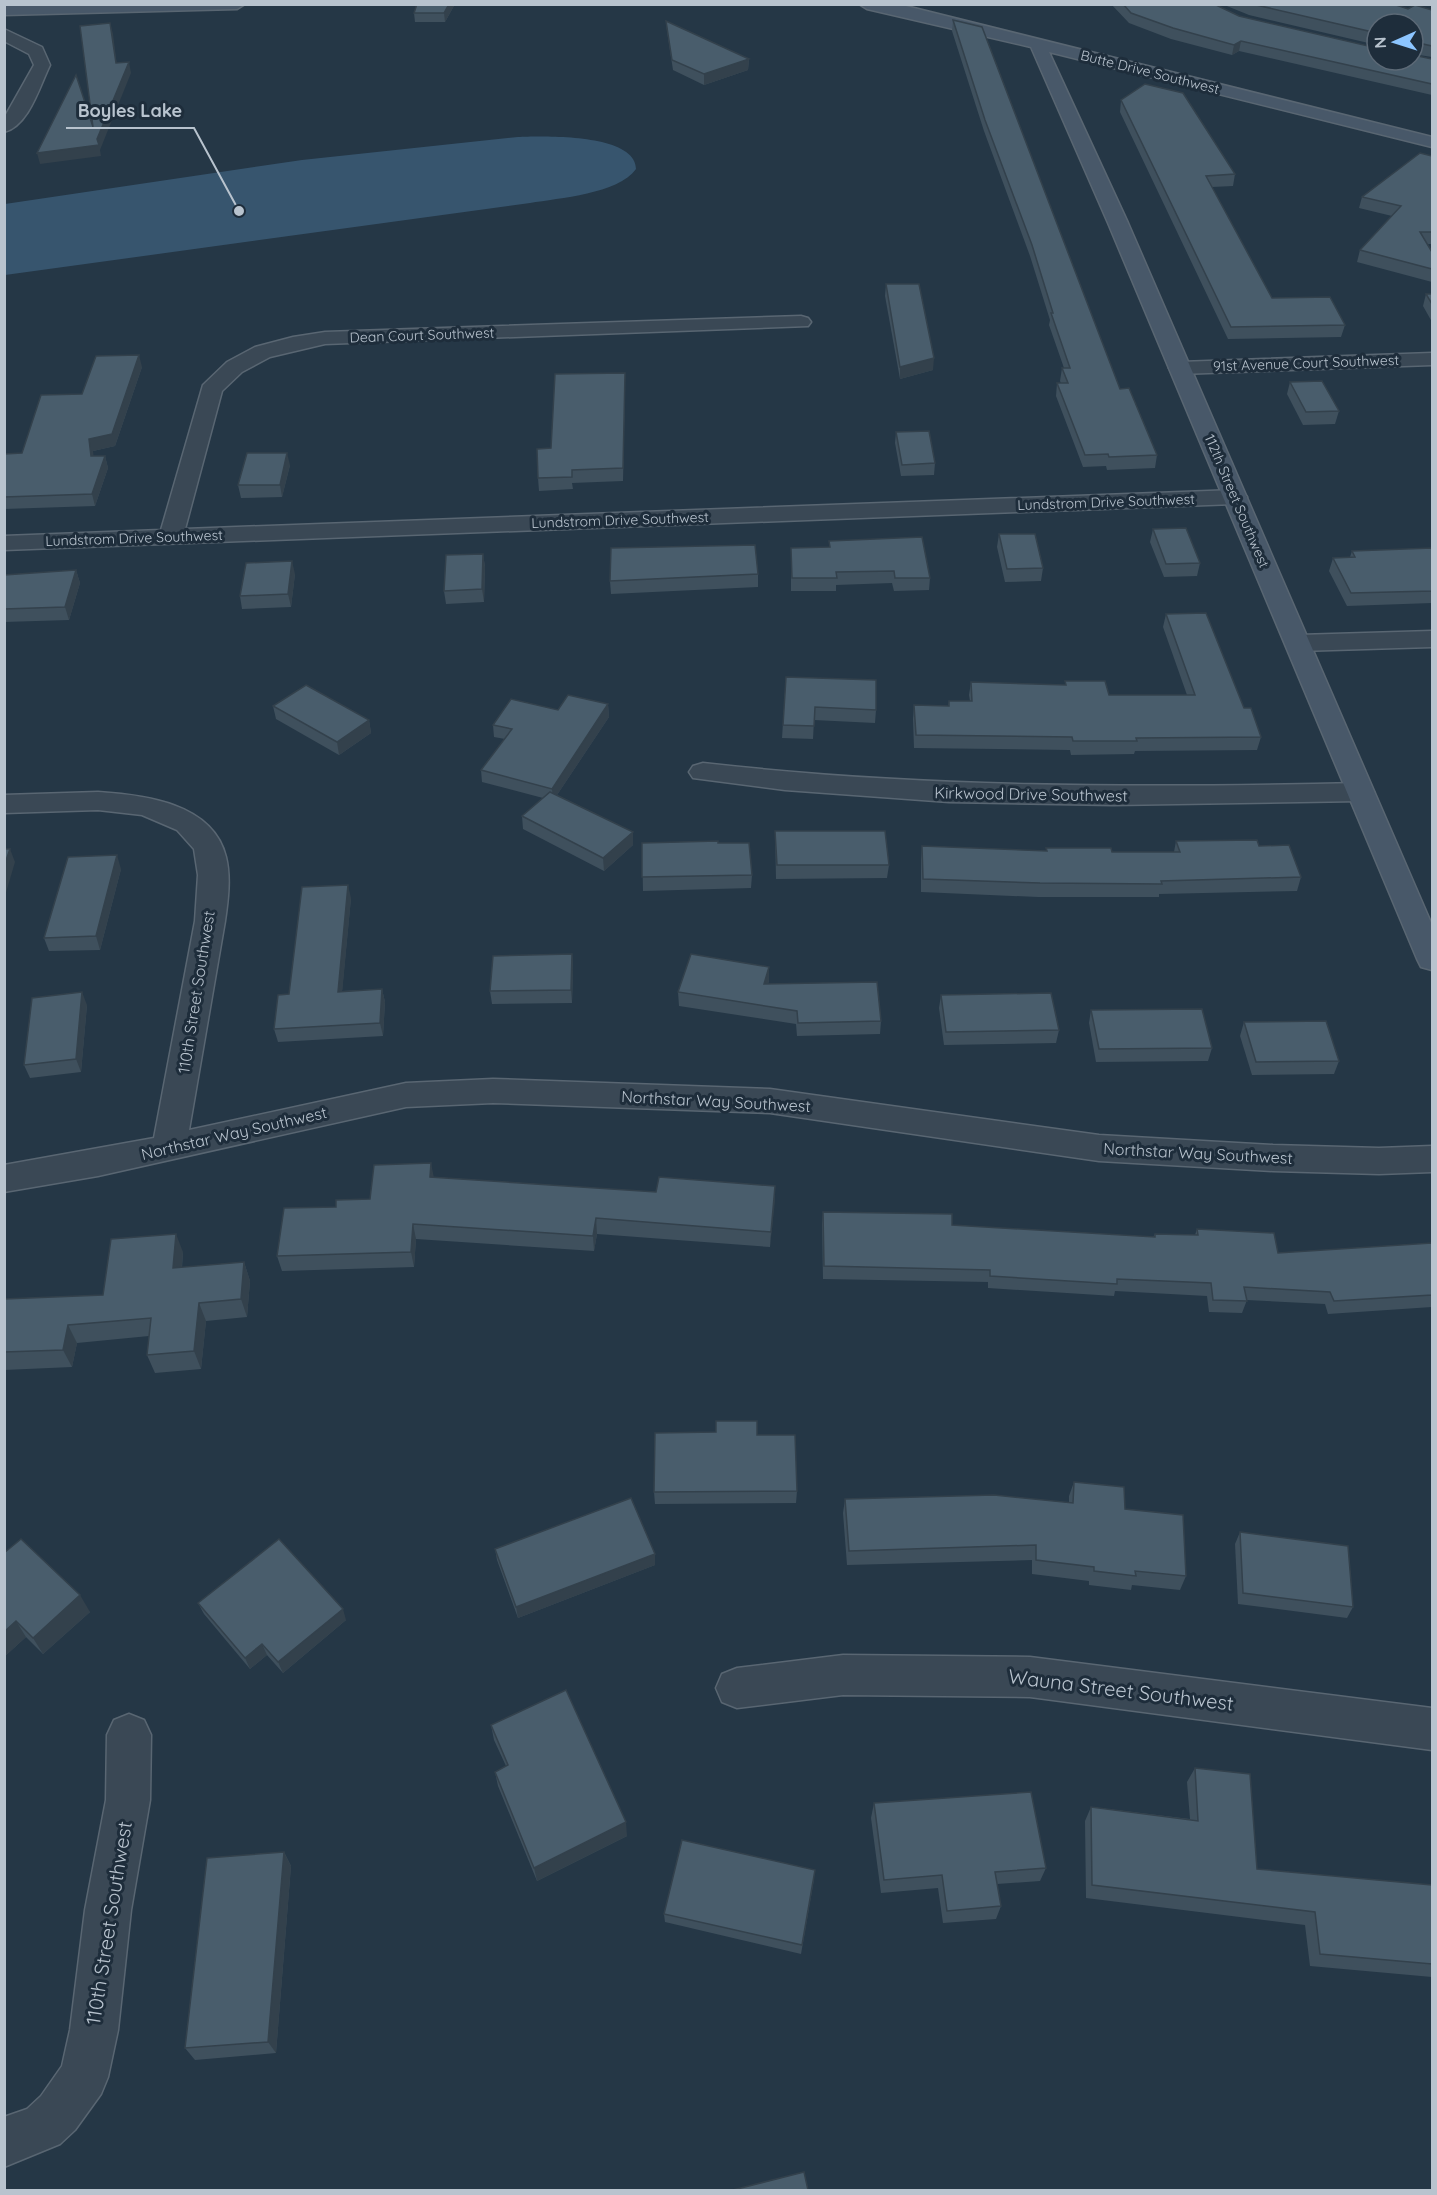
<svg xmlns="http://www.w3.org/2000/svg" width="1437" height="2195" font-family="Quicksand,sans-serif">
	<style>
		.water { fill: #37556e }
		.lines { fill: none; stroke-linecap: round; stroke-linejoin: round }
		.street-casing { stroke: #596672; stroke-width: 3 }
		.secondary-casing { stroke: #596672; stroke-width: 3 }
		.street { fill: #3a4855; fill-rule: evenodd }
		.secondary { fill: #485869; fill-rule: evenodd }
		.wall { fill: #3f505d }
		.shaded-wall { fill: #33414c }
		.building { fill: #495d6c; stroke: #33414c; stroke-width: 1.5 }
		.labels { text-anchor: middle; stroke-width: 6; stroke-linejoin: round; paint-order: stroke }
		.far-street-label { font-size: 14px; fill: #b8c3ce; stroke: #1e2d3b }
		.street-label { font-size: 16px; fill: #b8c3ce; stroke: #1e2d3b }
		.near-street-label { font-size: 20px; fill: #b8c3ce; stroke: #1e2d3b }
		.leader { fill: none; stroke: #b8c3ce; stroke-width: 2 }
		.callout-dot { fill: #b8c3ce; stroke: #1e2d3b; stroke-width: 2 }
		.callout-label { font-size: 18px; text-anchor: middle; font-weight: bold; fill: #b8c3ce; stroke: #1e2d3b; stroke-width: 6; stroke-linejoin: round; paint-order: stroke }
	</style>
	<rect width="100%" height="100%" fill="#253746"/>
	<path class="water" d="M518,137C541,136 636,133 636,169C618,194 559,198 530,203L5,275V204L302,160Z"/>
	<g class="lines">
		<g class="street-casing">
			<g id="street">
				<path d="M4,29L42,47L50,65C40,85 29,126 4,132V118L34,65L29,54L4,41Z"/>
				<polygon points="801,316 808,318 811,322 808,326 325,344 270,357 242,372 222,391 185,529 1235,490 1243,492 1247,497 1243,502 1235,504 4,550 4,536 161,530 203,385 227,362 255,347 293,337 325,332"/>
				<polygon points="1432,353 1432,365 1180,374 1172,373 1169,368 1172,363 1180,362"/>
				<polygon points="1432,631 1432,647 1299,651 1290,648 1286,643 1290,638 1299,635"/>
				<path d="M703,763C922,788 1140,788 1360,783L1370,786L1374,792L1370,798L1360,801L1113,805L949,802L785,790L693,778L689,772L693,766Z"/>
				<path d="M98,792C144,795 213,803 226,857C231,877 228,901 225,921L189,1130L406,1083L493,1079L770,1089L1099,1135L1273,1145L1379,1148L1432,1146V1172L1379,1174L1273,1171L1099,1161L770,1113L493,1103L406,1107L98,1176L4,1192V1165L154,1138L195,921L198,875L194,849L177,830L142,815L98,810L4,813V795Z"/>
				<polygon points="843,1655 1030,1657 1432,1708 1432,1750 1030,1697 843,1695 737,1708 722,1702 716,1688 722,1674 737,1668"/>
				<polygon points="129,1714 144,1720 151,1735 150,1800 131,1910 118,2030 108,2077 101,2094 75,2130 60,2144 4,2167 4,2117 27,2109 41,2096 62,2066 70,2030 85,1910 106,1800 107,1735 114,1720"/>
			</g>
		</g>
		<g class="secondary-casing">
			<g id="secondary">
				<polygon points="245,4 237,9 4,15 4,5"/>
				<polygon points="859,4 906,6 1432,137 1432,147 1049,52 1128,223 1432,925 1432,970 1421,967 1417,959 1108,223 1031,47 867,9"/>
			</g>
		</g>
		<use href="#street" class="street"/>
		<use href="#secondary" class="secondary"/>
	</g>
	<g class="wall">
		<polygon points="455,4 445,22 415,22 414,13"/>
		<polygon points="1111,4 1214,4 1239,16 1377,48 1432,59 1432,95 1239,51 1232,55 1171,39 1129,23"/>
		<polygon points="1222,4 1393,4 1408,9 1432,10 1432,57 1413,54 1413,24 1377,24 1377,45 1249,15"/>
		<polygon points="953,20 1120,389 1157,455 1155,468 1107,470 1106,466 1083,467 1056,396 1057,383 1061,383 1060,381 1062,368 1064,368 1049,325 1050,320 1030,256 984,131 952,31"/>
		<polygon points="666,21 749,59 748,70 704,85 673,70 667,31"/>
		<polygon points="1121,100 1235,174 1233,186 1212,187 1272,298 1345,325 1341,337 1228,339 1120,112"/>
		<polygon points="1432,156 1432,244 1428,244 1432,252 1432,282 1357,262 1360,250 1392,216 1359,208 1362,197"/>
		<polygon points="886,284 933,370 900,379 885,296"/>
		<polygon points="1426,294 1432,294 1432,322 1423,306"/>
		<polygon points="142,367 115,446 93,451 93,456 105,456 108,468 95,506 4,509 4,454 22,453 82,394"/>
		<polygon points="1290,382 1339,411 1335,424 1303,425 1287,394"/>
		<polygon points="625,385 623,481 572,483 573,489 539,491 538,478 551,448"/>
		<polygon points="896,432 935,463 934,475 901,476 895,443"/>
		<polygon points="290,465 282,497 241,498 238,485"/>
		<polygon points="1153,529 1200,563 1197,576 1164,577 1150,542"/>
		<polygon points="999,534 1043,568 1041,581 1005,582 997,547"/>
		<polygon points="829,541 930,578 929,590 894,591 892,583 836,585 836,591 791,591 791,548 829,547"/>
		<polygon points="1432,548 1432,603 1347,606 1329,571 1333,558 1350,557 1352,551"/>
		<polygon points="483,554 485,567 484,602 446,604 444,591"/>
		<polygon points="76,570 80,583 69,620 4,622 4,575"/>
		<polygon points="295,574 291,607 242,609 240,596"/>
		<polygon points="758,574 758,587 611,594 610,581"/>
		<polygon points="1166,614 1244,708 1261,737 1257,750 1135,751 1134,754 1071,755 1070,750 914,748 913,719 914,705 948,706 949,701 970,701 969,695 971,682 1065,685 1065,681 1109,695 1187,695 1163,627"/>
		<polygon points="786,677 876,710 875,723 814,720 813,739 782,738"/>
		<polygon points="608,704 609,717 557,795 633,832 633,845 604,871 523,829 522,816 543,798 482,782 481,770 505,739 494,737 493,725 558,710"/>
		<polygon points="273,706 369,720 371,733 339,755 276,719"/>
		<polygon points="775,831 889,865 887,878 776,879"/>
		<polygon points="1176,841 1259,846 1301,877 1297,891 1159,894 1159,897 1038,897 921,892 921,859 922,846 1046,851 1046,848 1112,852 1174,852"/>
		<polygon points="642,843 718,843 752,875 751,888 643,891"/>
		<polygon points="121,869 100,950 49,951 44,938"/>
		<polygon points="351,898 342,991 382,989 385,1002 383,1036 278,1042 274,1029 289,994"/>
		<polygon points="572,954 573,968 572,1003 492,1004 490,991"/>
		<polygon points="769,967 769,980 768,984 881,1021 880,1034 797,1036 796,1024 679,1006 678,992"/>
		<polygon points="941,995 1059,1030 1056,1043 944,1045 939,1008"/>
		<polygon points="87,1005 81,1072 30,1078 24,1065"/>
		<polygon points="1091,1010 1212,1048 1208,1061 1096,1062 1089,1023"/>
		<polygon points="1244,1022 1339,1061 1334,1074 1252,1075 1240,1036"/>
		<polygon points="434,1177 656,1192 775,1186 770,1247 597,1234 594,1251 416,1239 414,1267 282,1271 277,1256 336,1207 370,1199"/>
		<polygon points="823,1212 952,1225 1153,1237 1155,1234 1195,1235 1197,1229 1278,1253 1432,1243 1432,1307 1328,1314 1325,1304 1247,1300 1242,1313 1209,1312 1207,1296 1115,1291 1114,1296 988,1288 988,1282 823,1279 822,1224"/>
		<polygon points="183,1252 182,1268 244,1262 250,1281 247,1317 206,1321 201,1369 155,1373 147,1355 149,1336 77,1343 72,1367 4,1370 4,1299 103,1295"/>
		<polygon points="716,1421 757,1435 797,1491 796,1503 655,1504 654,1492 716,1432"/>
		<polygon points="1074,1482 1125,1509 1186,1576 1180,1590 1132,1585 1131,1590 1089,1585 1089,1581 1032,1574 1032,1560 847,1565 843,1513 845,1499 1069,1503 1069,1496"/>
		<polygon points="1240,1532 1353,1607 1347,1618 1238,1604 1235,1544"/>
		<polygon points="495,1549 655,1554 655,1565 518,1618 497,1560"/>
		<polygon points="4,1553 90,1612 43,1654 26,1637 4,1657"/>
		<polygon points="198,1603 346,1620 283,1673 267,1655 250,1669 204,1614"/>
		<polygon points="491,1725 627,1836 537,1881 498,1786 495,1772 506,1766 494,1740"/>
		<polygon points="1195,1768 1257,1869 1432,1885 1432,1977 1310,1966 1305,1925 1086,1898 1085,1821 1091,1807 1190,1819 1187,1782"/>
		<polygon points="874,1803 1046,1868 1040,1881 997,1884 1001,1906 996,1919 943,1923 938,1888 881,1893 871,1818"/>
		<polygon points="284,1852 291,1866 276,2053 195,2060 185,2048"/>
		<polygon points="814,1879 801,1954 665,1922 664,1914"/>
	</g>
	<g class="shaded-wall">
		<polygon points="449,4 455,4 445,22 444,13"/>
		<polygon points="110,23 113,34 118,74 116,63"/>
		<polygon points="1241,41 1239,51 1232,55 1234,45"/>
		<polygon points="749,59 748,70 704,85 704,74"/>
		<polygon points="129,62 131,73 100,150 101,156 40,164 37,153 97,139"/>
		<polygon points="139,355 142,367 115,446 93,451 95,468 91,456 89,439"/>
		<polygon points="934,358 933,370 900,379 900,367"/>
		<polygon points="625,373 625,385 623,481 623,468"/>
		<polygon points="287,453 290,465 282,497 280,485"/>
		<polygon points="105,456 108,468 95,506 92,494"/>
		<polygon points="483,554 485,567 484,602 482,589"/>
		<polygon points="292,561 295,574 291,607 288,594"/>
		<polygon points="76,570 80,583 69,620 65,607"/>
		<polygon points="608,704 609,717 553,801 552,789"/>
		<polygon points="369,720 371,733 339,755 337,742"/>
		<polygon points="633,832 633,845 604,871 603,858"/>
		<polygon points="10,849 15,862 5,896 4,866"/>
		<polygon points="117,855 121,869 100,950 96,936"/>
		<polygon points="348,885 351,898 341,1005 338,992"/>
		<polygon points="572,954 573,968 572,1003 571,990"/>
		<polygon points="769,967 769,980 764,998 764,984"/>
		<polygon points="382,989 385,1002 383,1036 380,1023"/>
		<polygon points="82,992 87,1005 81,1072 76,1059"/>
		<polygon points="431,1163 434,1178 430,1177"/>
		<polygon points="775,1186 775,1201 770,1247 771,1232"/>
		<polygon points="596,1218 597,1234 594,1251 593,1236"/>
		<polygon points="413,1224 416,1239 414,1267 411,1252"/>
		<polygon points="176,1234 183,1252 180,1287 173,1268"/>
		<polygon points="244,1262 250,1281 247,1317 241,1299"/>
		<polygon points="199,1303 206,1321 201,1369 194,1351"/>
		<polygon points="68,1325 77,1343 72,1367 63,1350"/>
		<polygon points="655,1554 655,1565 518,1618 516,1607"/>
		<polygon points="80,1595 90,1612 43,1654 33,1638"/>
		<polygon points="343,1609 346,1620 283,1673 278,1662"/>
		<polygon points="16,1621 26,1637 4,1657 4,1632"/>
		<polygon points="262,1644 267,1655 250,1669 245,1658"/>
		<polygon points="626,1822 627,1836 537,1881 534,1868"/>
		<polygon points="284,1852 291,1866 276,2053 268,2042"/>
	</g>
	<g class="building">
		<polygon points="417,4 449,4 444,13 414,13"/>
		<polygon points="1123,4 1214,4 1239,16 1377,48 1377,60 1413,60 1413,55 1432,59 1432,84 1241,41 1234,45 1173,28 1131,13"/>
		<polygon points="1252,4 1393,4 1408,9 1415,5 1432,10 1432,46 1414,42 1413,47 1413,24 1377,24 1377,33"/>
		<polygon points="953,20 982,27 1120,389 1129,388 1157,455 1109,457 1108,454 1085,455 1057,383 1068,383 1062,368 1070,368 1051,313 1053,313 1032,245 985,120"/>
		<polygon points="666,21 749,59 704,74 672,60"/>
		<polygon points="110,23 116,63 129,62 97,139 99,145 37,153 76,75 93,127 80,26"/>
		<polygon points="1145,84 1183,93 1235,174 1206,176 1272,298 1330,297 1345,325 1231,327 1121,100"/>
		<polygon points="1420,153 1432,156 1432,232 1420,232 1432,252 1432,269 1360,250 1401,206 1362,197"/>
		<polygon points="886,284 919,284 934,358 900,367"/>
		<polygon points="1426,294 1432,294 1432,304"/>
		<polygon points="139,355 112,434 89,439 91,456 105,456 92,494 4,497 4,454 22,453 41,395 82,394 96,356"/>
		<polygon points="625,373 623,468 572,470 572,477 538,478 537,449 551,448 555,374"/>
		<polygon points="1322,381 1339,411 1306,412 1290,382"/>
		<polygon points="929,431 935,463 902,465 896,432"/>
		<polygon points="247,453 287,453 280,485 238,485"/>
		<polygon points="1186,528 1200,563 1166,564 1153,529"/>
		<polygon points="999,534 1035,534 1043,568 1007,569"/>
		<polygon points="922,537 930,578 895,578 894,571 836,572 837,578 792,578 791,548 830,547 829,541"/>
		<polygon points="755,545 758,574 610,581 611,548"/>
		<polygon points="1432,548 1432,591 1351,593 1333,558 1355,557 1352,551"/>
		<polygon points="483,554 482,589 444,591 446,555"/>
		<polygon points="292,561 288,594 240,596 246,563"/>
		<polygon points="76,570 65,607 4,609 4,575"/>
		<polygon points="1206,613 1244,708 1251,708 1261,737 1136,738 1137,741 1073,741 1072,737 916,735 914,705 949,706 949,701 972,701 971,682 1066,685 1065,681 1105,681 1109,695 1195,695 1166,614"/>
		<polygon points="786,677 876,680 876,710 815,707 814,726 783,725"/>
		<polygon points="306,685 369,720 337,742 273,706"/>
		<polygon points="568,695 608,704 552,789 481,770 512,729 493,725 511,699 558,710"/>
		<polygon points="550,792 633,832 603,858 522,816"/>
		<polygon points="775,831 885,831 889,865 777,865"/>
		<polygon points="1257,840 1259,846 1289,845 1301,877 1161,881 1162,884 1040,883 923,879 922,846 1047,851 1046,848 1111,848 1112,852 1180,852 1176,841"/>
		<polygon points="718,841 718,843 749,843 752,875 642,877 642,843"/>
		<polygon points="4,849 10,849 4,866"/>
		<polygon points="117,855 96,936 44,938 68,857"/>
		<polygon points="348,885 338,992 382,989 380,1023 274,1029 278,995 289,994 302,887"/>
		<polygon points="572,954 571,990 490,991 493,956"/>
		<polygon points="691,954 769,967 764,984 877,982 881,1021 798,1023 797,1011 678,992"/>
		<polygon points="82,992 76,1059 24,1065 32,998"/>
		<polygon points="1051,993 1059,1030 946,1032 941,995"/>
		<polygon points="1202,1009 1212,1048 1099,1049 1091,1010"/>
		<polygon points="1326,1021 1339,1061 1256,1062 1244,1022"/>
		<polygon points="431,1163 430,1177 656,1192 659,1177 775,1186 771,1232 596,1218 593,1236 413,1224 411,1252 277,1256 284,1208 336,1207 336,1200 370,1199 374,1165"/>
		<polygon points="823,1212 952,1214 952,1225 1155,1237 1155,1234 1198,1235 1197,1229 1274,1233 1278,1253 1432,1243 1432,1295 1334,1301 1330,1292 1244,1287 1247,1301 1213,1300 1211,1283 1117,1279 1117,1284 990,1276 990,1270 824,1266"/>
		<polygon points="176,1234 173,1268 244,1262 241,1299 199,1303 194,1351 147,1355 151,1318 68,1325 63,1350 4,1352 4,1299 103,1295 111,1239"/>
		<polygon points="716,1421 757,1421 757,1435 795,1435 797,1491 654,1492 655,1433 716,1432"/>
		<polygon points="1074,1482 1124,1487 1125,1509 1183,1515 1186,1576 1135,1571 1136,1576 1094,1571 1094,1567 1036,1560 1036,1545 849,1551 845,1499 994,1495 1073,1503"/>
		<polygon points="631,1498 655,1554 516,1607 495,1549"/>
		<polygon points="1240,1532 1348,1546 1353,1607 1243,1593"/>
		<polygon points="21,1539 80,1595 33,1638 16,1621 4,1632 4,1553"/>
		<polygon points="279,1539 343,1609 278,1662 262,1644 245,1658 198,1603"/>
		<polygon points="566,1690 626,1822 534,1868 495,1772 508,1765 491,1725"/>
		<polygon points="1195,1768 1250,1774 1257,1869 1432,1885 1432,1964 1320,1954 1315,1912 1092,1885 1091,1807 1198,1821"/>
		<polygon points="1031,1792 1046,1868 995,1872 1001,1906 947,1911 942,1875 884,1880 874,1803"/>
		<polygon points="682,1840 815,1870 802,1945 664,1914"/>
		<polygon points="284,1852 268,2042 185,2048 207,1858"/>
		<polygon points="804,2172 808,2190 733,2190"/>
	</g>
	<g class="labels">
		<g class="far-street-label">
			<text transform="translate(1150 72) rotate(14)" y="5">Butte Drive Southwest</text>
			<text transform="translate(422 335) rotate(-2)" y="5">Dean Court Southwest</text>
			<text transform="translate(1306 363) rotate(-2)" y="5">91st Avenue Court Southwest</text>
			<text transform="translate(1237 501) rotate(67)" y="5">112th Street Southwest</text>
			<text transform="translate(1106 502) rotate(-2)" y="5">Lundstrom Drive Southwest</text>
			<text transform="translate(620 520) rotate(-2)" y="5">Lundstrom Drive Southwest</text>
			<text transform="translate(134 538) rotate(-2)" y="5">Lundstrom Drive Southwest</text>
		</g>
		<g class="street-label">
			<text transform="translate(1031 794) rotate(1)" y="6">Kirkwood Drive Southwest</text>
			<text transform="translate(196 992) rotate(-81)" y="6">110th Street Southwest</text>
			<text transform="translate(716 1101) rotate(3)" y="6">Northstar Way Southwest</text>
			<text transform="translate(234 1133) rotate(-13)" y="6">Northstar Way Southwest</text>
			<text transform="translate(1198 1153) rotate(3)" y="6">Northstar Way Southwest</text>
		</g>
		<g class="near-street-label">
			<text transform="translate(1121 1690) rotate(7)" y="7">Wauna Street Southwest</text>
			<text transform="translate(109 1923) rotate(-81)" y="7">110th Street Southwest</text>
		</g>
	</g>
	<path class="leader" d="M239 211L194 128H66"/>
	<circle class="callout-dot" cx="239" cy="211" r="6"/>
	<g class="callout-label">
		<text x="130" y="117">Boyles Lake</text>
	</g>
	<rect width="1437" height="2195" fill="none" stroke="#b8c3ce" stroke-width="12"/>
	<g transform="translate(1395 42) rotate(267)"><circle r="28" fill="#1e2d3b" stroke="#5c6976" stroke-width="1.5"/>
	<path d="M0-4.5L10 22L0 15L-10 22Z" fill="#8cc5ff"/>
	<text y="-9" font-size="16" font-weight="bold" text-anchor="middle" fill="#b8c3ce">N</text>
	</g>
</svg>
